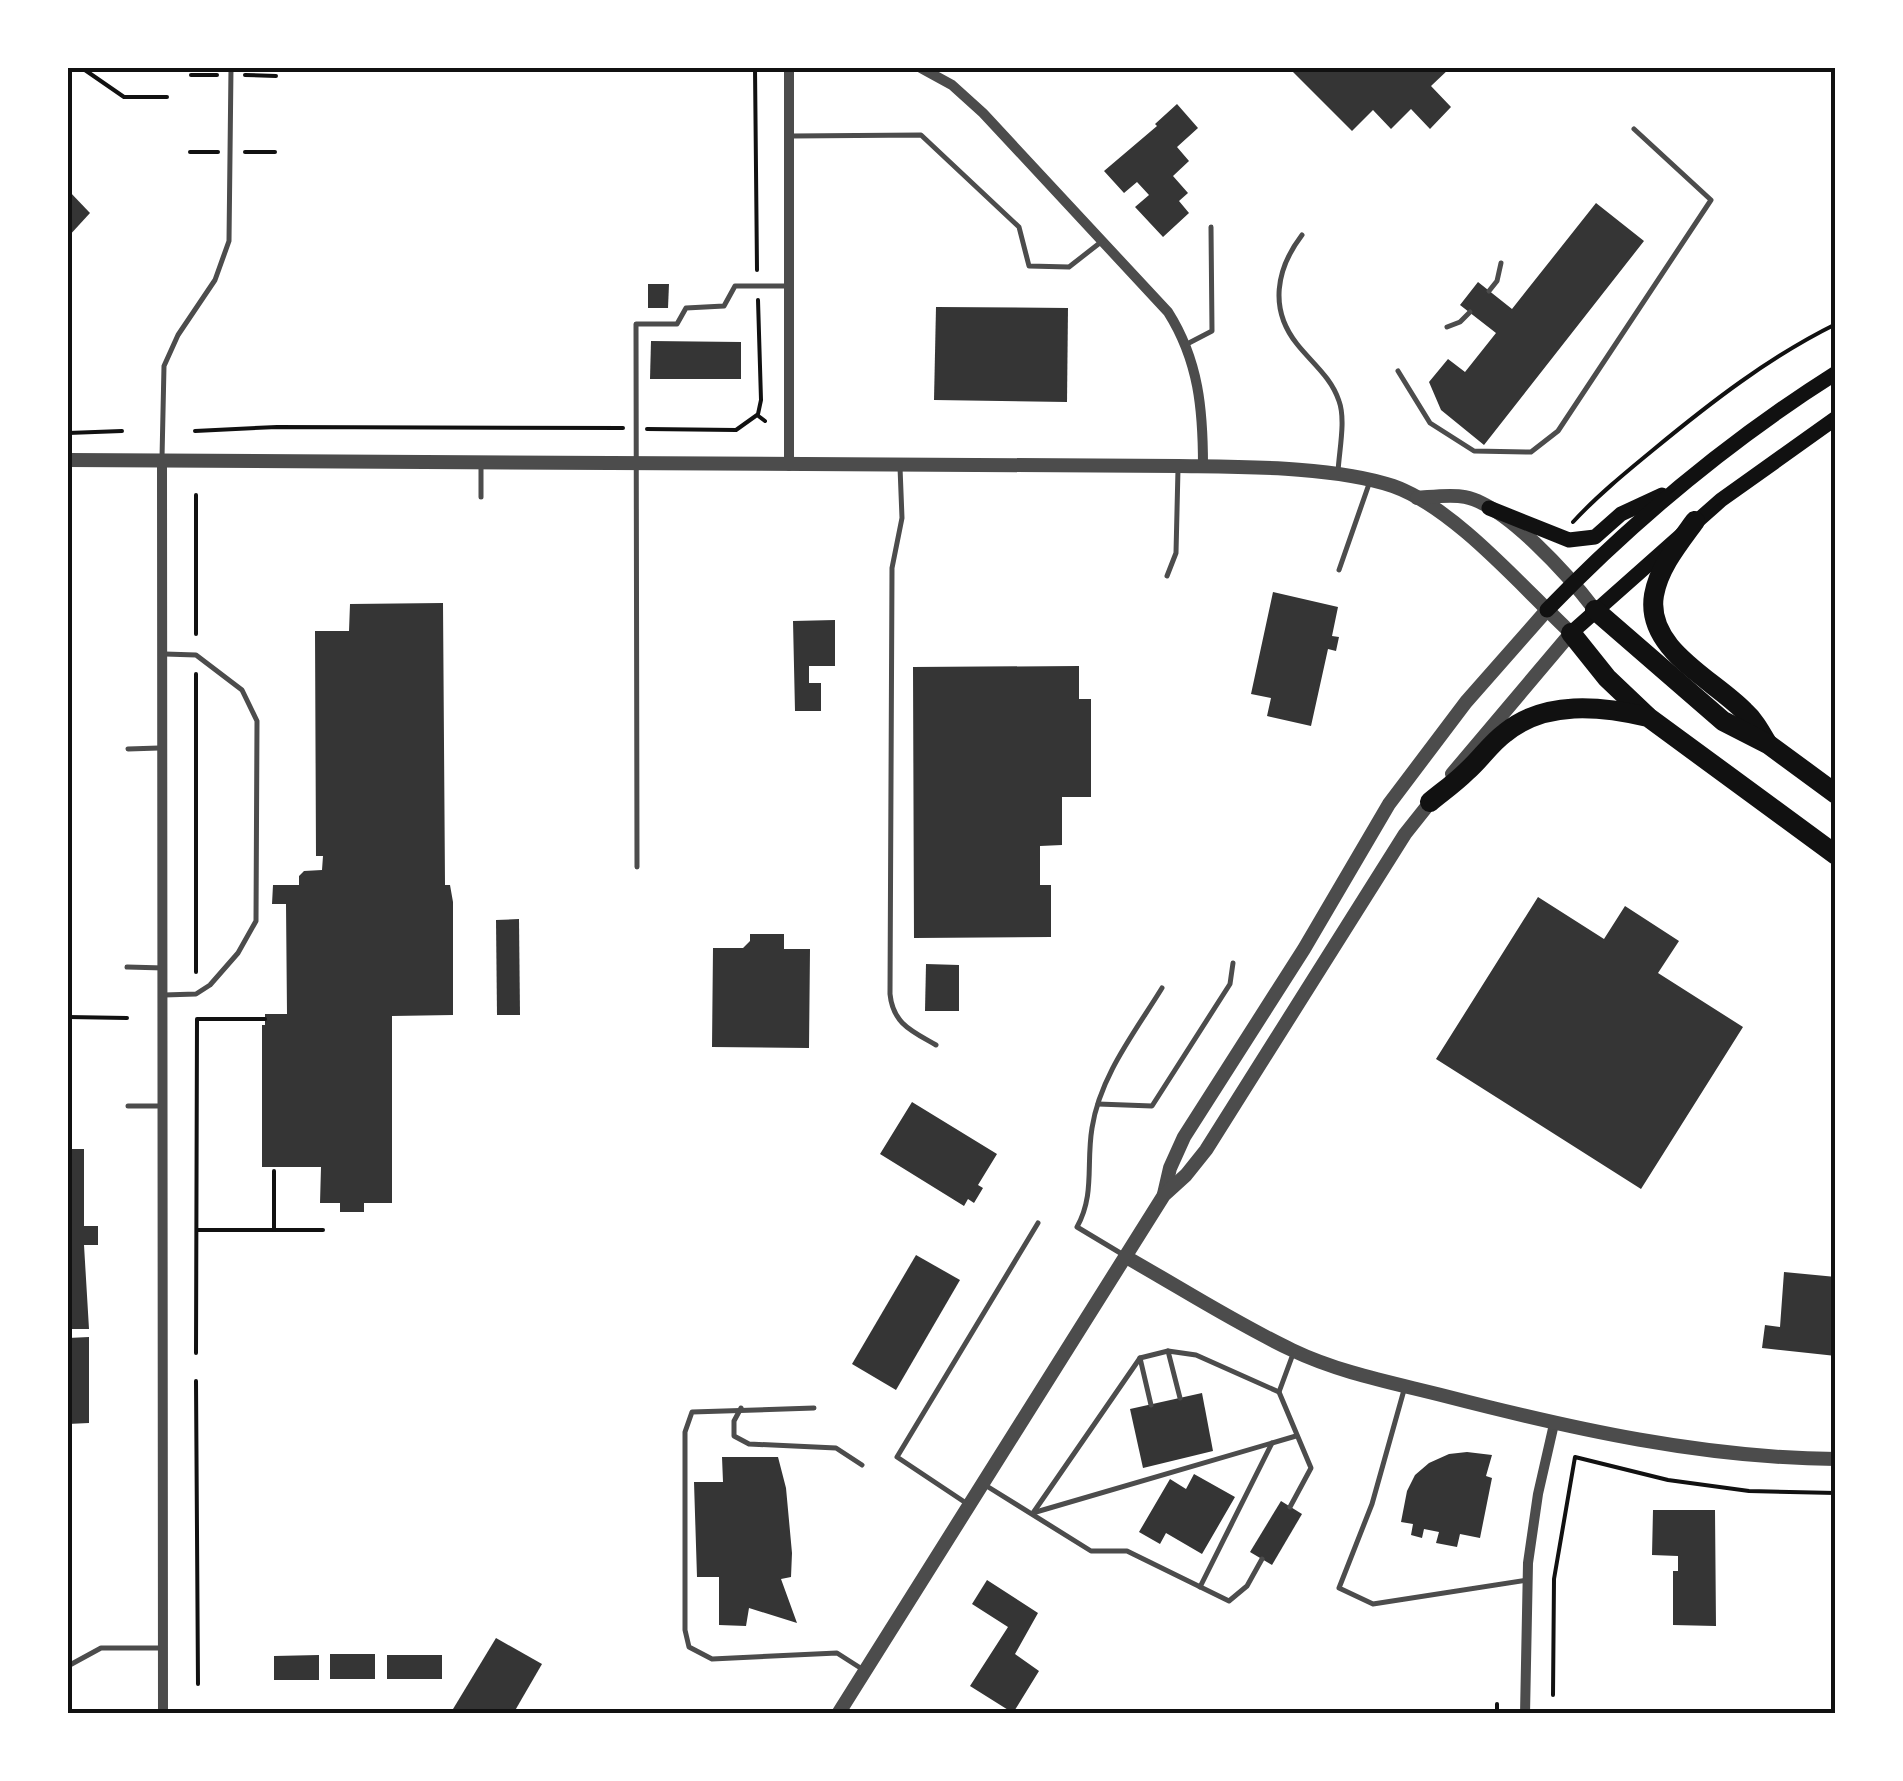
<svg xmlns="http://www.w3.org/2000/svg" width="1903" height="1781" font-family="'Archivo Narrow',sans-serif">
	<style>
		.building { fill: #353535 }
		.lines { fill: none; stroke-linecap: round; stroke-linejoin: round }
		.path { stroke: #111; stroke-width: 4 }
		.service { stroke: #4c4c4c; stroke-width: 5 }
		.minor { stroke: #4c4c4c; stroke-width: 10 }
		.tertiary { stroke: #4c4c4c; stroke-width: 14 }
		.secondary { stroke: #111; stroke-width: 15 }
		.motorway { stroke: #111; stroke-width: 20 }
		.neatline { fill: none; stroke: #111; stroke-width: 4 }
	</style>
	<rect width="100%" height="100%" fill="#fff"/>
	<g class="building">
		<polygon points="1289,68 1450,68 1431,86 1451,107 1430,129 1411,109 1391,129 1373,110 1352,131"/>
		<polygon points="1177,104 1198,128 1177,147 1189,161 1173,176 1188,193 1179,201 1189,213 1163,237 1135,207 1149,195 1137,182 1124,193 1104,171 1157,126 1155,124"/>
		<polygon points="68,190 90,213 68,237"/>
		<polygon points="1596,203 1644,241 1484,445 1441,410 1429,382 1448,359 1465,372 1496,333 1460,305 1478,282 1512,309"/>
		<polygon points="648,284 669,284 668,308 648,308"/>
		<polygon points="936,307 1068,308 1067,402 934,400"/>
		<polygon points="651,341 741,342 741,379 650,379"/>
		<polygon points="1273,592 1338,607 1332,636 1339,637 1336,651 1328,649 1311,726 1267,716 1271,698 1251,694"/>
		<polygon points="443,603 445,885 450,885 453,902 453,1015 392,1016 392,1203 364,1203 364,1212 340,1212 340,1203 320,1203 321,1167 262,1167 262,1025 265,1025 265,1014 287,1014 286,904 272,904 273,885 299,885 299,876 304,871 322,870 323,856 316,856 315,631 349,631 350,604"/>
		<polygon points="835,620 835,666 809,666 809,683 821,683 821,711 795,711 793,621"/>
		<polygon points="1079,666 1079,699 1091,699 1091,797 1062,797 1062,845 1040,846 1040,885 1051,885 1051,937 914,938 913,667"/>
		<polygon points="1538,897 1604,939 1625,906 1679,941 1658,973 1743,1027 1641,1189 1436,1059"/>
		<polygon points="519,919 520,1015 497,1015 496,920"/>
		<polygon points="750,934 784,934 784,949 810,949 809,1048 712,1047 713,948 743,948 750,941"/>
		<polygon points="926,964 959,965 959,1011 925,1011"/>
		<polygon points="912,1102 997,1154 978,1185 983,1188 974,1203 968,1199 964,1206 880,1154"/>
		<polygon points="68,1149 84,1149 84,1226 98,1226 98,1245 84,1245 89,1329 68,1329"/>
		<polygon points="916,1255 960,1280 896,1390 852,1364"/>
		<polygon points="1784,1272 1836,1277 1836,1356 1762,1348 1765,1325 1780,1327"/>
		<polygon points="89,1337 89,1423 68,1424 68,1338"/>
		<polygon points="1202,1393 1213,1451 1143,1468 1130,1409"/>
		<polygon points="1467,1452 1492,1455 1486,1476 1492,1478 1480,1538 1460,1534 1457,1547 1436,1543 1439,1532 1424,1529 1422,1538 1411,1535 1413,1524 1401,1522 1407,1491 1415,1475 1429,1463 1449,1454"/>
		<polygon points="722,1457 778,1457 786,1488 792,1553 791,1577 781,1579 797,1623 749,1608 746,1626 719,1625 719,1577 697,1577 694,1482 723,1482"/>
		<polygon points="1194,1474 1235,1497 1202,1554 1166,1533 1160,1544 1139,1532 1170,1479 1186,1489"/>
		<polygon points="1281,1501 1302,1514 1272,1565 1250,1552"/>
		<polygon points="1653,1510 1715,1510 1716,1626 1673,1625 1673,1571 1678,1571 1678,1556 1652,1555"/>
		<polygon points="987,1580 1038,1613 1015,1654 1039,1671 1013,1713 970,1686 1008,1627 972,1604"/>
		<polygon points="496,1638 542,1664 513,1714 450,1714"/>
		<rect x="330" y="1654" width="45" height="25"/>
		<polygon points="319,1655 319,1680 274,1680 274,1656"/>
		<rect x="387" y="1655" width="55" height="24"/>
	</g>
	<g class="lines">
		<g class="path">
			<polyline points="82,68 124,97 167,97"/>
			<polyline points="755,68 757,270"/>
			<polyline points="191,75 217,75"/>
			<polyline points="245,75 276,76"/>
			<polyline points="190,152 218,152"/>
			<polyline points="245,152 275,152"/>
			<polyline points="758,414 761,400 758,300"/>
			<polyline points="647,429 736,430 757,415 765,421"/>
			<polyline points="195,431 277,427 623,428"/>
			<polyline points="68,433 122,431"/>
			<path d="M1573,522C1597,496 1625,473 1653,450C1710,403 1769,357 1836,324"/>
			<polyline points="196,634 196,495"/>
			<polyline points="196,674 196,972"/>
			<polyline points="68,1017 127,1018"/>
			<polyline points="197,1230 323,1230"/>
			<polyline points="274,1230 274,1171"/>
			<polyline points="196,1353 197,1019 265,1019"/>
			<polyline points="196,1381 198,1684"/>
			<polyline points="1553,1695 1554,1579 1575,1457 1668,1480 1749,1491 1836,1493"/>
			<polyline points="198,1712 198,1714"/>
			<polyline points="1497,1714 1497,1704"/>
		</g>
		<g class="service">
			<polyline points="792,136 921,135 1019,227 1029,266 1069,267 1101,242"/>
			<path d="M1302,235C1276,269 1269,309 1297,344C1312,363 1331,377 1339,401C1346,420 1339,451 1338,472"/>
			<polyline points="1489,291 1497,281 1501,263"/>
			<polyline points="1447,327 1460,322 1470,312"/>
			<polyline points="1187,344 1212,331 1211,227"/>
			<polyline points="1398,371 1430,423 1474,451 1531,452 1558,431 1711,200 1634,129"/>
			<polyline points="162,458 164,366 178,335 215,280 229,241 231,68"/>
			<polyline points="481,465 481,497"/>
			<path d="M900,467L902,518L892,568L890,994C893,1024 912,1031 936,1045"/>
			<polyline points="1339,570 1369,484"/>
			<polyline points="1167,576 1176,553 1178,469"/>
			<polyline points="128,749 159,748"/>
			<polyline points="637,867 636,324 677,324 686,308 724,306 735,286 789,286"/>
			<polyline points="127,967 164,968"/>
			<polyline points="164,995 196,994 210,985 238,953 256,921 257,721 242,690 196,655 165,654"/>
			<polyline points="1098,1104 1152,1106 1230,984 1233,963"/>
			<polyline points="128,1106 161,1106"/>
			<path d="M1122,1254L1077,1227C1095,1195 1086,1164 1092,1128C1100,1076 1135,1032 1162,988"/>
			<polyline points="1168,1351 1180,1398"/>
			<polyline points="1140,1358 1151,1405"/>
			<polyline points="1404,1390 1372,1504 1339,1588 1373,1604 1527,1580"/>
			<polyline points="741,1408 734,1421 734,1436 749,1444 836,1448 862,1465"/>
			<polyline points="814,1408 692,1412 685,1432 685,1630 689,1647 712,1659 837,1653 862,1669"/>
			<polyline points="985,1485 1091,1551 1127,1551 1229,1601 1247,1586 1262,1559"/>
			<polyline points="966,1503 897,1457 1038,1223"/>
			<polyline points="1290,1507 1311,1468 1279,1392 1293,1354"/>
			<polyline points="1036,1512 1296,1436"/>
			<polyline points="1033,1513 1140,1358 1168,1351 1196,1355 1279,1392"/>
			<polyline points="1200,1587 1272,1443"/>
			<polyline points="68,1666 101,1648 164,1648"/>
		</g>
		<g class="minor">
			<polyline points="789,68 789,466"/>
			<path d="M921,68L952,85L983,113L1168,312C1199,361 1203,410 1203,466"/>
			<polyline points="162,461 163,1714"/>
			<polyline points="1525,1714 1528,1563 1538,1494 1554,1424"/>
		</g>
		<g class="tertiary">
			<path d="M68,460L1178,466C1242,467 1334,466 1393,486C1455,508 1523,588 1571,633L1452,774"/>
			<path d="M1417,498C1432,497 1450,494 1465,497C1506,505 1570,577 1595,610"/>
			<polyline points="1164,1194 1170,1168 1184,1137 1304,949 1389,804 1466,702 1547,610"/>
			<path d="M1126,1257C1181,1288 1235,1323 1292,1350C1340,1373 1394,1383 1445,1396C1573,1429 1703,1458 1836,1459"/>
			<polyline points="838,1714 1164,1195 1186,1175 1206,1150 1405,834 1436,795"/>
		</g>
		<g class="secondary">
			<polyline points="1489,508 1569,540 1595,537 1621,514 1662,495"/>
			<path d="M1547,610C1634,520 1730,440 1836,373"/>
			<polyline points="1571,633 1721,500 1836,418"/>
		</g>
		<g class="motorway">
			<path d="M1695,521C1679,543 1659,567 1654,595C1645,649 1713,679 1744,711C1754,720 1760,731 1767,743"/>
			<polyline points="1595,610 1723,721 1768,744 1836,794"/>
			<polyline points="1571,633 1607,678 1647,716"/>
			<path d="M1430,802C1442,792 1455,783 1466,772C1480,760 1490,744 1505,733C1545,700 1601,706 1648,717L1836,855"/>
		</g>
	</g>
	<rect width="1903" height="1781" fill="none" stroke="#ffffff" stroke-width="140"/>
	<rect x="70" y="70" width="1763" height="1641" class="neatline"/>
</svg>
